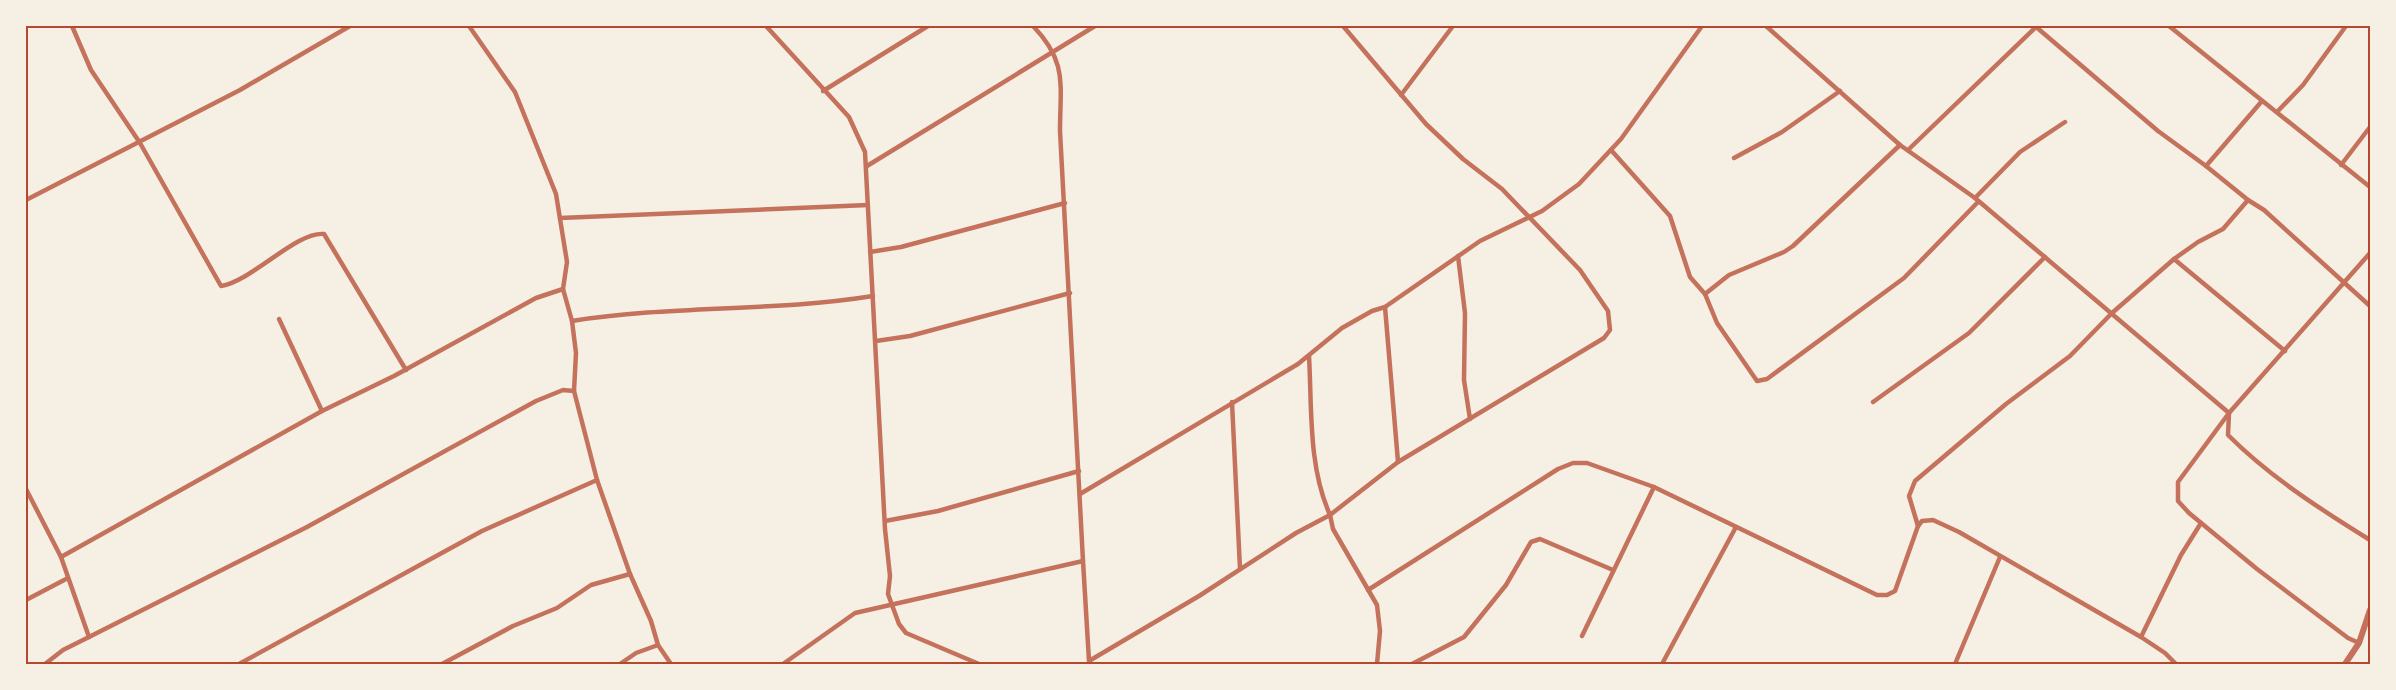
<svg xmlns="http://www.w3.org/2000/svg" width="2396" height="690" font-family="'Space Grotesk',sans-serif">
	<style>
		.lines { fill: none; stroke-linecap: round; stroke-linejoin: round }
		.minor { stroke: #c5725c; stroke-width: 4.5 }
		.tertiary { stroke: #c5725c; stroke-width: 6 }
		.neatline { fill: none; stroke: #b5482f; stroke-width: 2 }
	</style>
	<rect width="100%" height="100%" fill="#f6efe4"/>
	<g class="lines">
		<g class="minor">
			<path d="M72,26L91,70L140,143L221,286C252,281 297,231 324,234L406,370"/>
			<polyline points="469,26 515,92 556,194 567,262 563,289 572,321 576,353 574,391 597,480 630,574 651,621 658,645 671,664"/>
			<polyline points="766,26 849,117 865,152 885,529 890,576 888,594 899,624 906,633 979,664"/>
			<path d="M1033,26C1068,62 1060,85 1060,131L1083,561"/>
			<path d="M1766,26L1900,145L1975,198L2229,413L2228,435C2270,477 2320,509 2370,540"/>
			<polyline points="2035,26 2158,131 2206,166"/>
			<polyline points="2169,26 2370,187"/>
			<polyline points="823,91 928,26"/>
			<polyline points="1401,95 1453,26"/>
			<polyline points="2277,112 2303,85 2346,26"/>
			<polyline points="1900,145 1793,246 1784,252 1729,275 1705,294 1717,323 1757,381 1767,379 1904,278 1978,202"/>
			<polyline points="1611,150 1670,216 1690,277 1705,294"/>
			<polyline points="1908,150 2036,27"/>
			<polyline points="1734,158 1782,132 1840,91"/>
			<polyline points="2341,165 2370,127"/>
			<polyline points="867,166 1095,26"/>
			<polyline points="1975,198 2020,152 2065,122"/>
			<polyline points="26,200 240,90 350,26"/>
			<polyline points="2248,200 2206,166 2262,101"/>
			<polyline points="560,218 868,205"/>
			<polyline points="870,252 901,247 1065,203"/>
			<polyline points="1458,256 1465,313 1464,380 1470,419"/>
			<polyline points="2174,259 2285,351"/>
			<polyline points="1385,307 1398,462"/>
			<polyline points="279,319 322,411"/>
			<path d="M572,321C672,305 773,312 873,296"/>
			<polyline points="876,341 910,336 1070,293"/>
			<path d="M1309,356C1312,408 1308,466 1330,515L1398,462L1604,338L1610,330L1608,311L1580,270L1502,189L1463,159L1426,124L1343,26"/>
			<polyline points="1232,402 1240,569"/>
			<polyline points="1873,402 1969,333 2045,257"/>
			<polyline points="26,489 61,557 322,411 394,376 536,298 563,289"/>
			<polyline points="1080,494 1298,364 1342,328 1372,311 1385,307 1480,241 1542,211 1579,184 1621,139 1702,26"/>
			<polyline points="885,521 938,511 1079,471"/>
			<polyline points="1918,526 1909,496 1915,481 2006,404 2070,356 2112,313 2174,259 2198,242 2223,229 2248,200 2264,210 2370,306"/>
			<polyline points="1368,590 1558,469 1573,463 1587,463 1654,487 1877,595 1887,595 1895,591 1918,526 1922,521 1933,520 1959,532 2141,637 2165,653 2176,664"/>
			<polyline points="26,600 68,578"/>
			<polyline points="1582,636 1654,487"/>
			<polyline points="89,637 307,527 536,401 563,390 574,391"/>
			<polyline points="2141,637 2181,555 2201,523"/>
			<polyline points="2359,643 2348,638 2257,569 2189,513 2178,501 2178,482 2229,413 2370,253"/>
			<polyline points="45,664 63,650 89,637 61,557"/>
			<polyline points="239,664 482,531 597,480"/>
			<polyline points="442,664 513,626 557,608 591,585 630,574"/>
			<polyline points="620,664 636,653 658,645"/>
			<polyline points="783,664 855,613 1083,561 1089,661 1199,596 1296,533 1330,515 1333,529 1377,605 1380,631 1377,664"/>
			<polyline points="1412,664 1464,637 1506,585 1531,542 1540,539 1613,570"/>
			<polyline points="1662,664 1736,527"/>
			<polyline points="1955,664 2000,557"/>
		</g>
		<polyline class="tertiary" points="2345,664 2359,643 2370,610"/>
	</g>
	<rect width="2396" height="690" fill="none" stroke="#f6efe4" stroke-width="54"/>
	<rect x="27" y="27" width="2342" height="636" class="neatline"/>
</svg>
